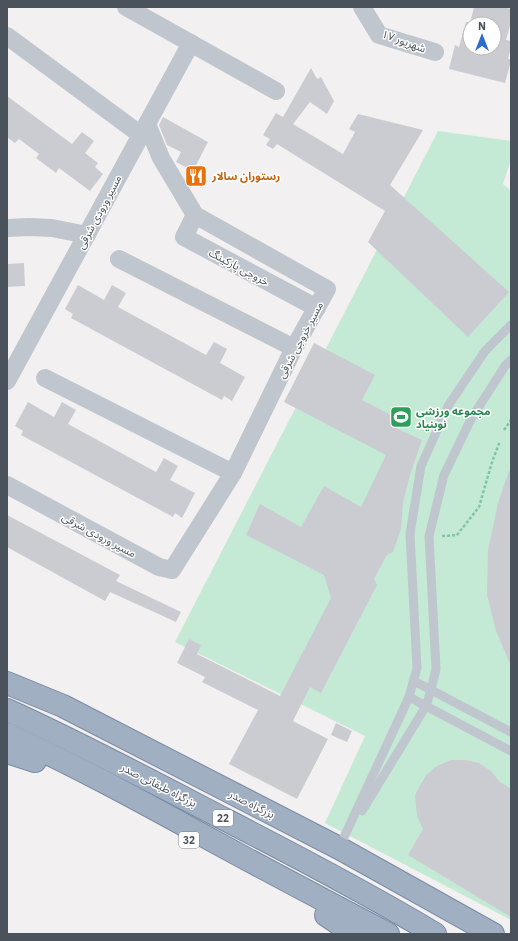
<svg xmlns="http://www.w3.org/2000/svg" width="518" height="941" font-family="'IBM Plex Sans','Noto Sans Arabic',sans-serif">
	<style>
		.green { fill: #c4ead5 }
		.building { fill: #cbccd2; fill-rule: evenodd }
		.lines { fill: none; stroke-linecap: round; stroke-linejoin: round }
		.trunk-casing { stroke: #798ba4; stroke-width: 24 }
		.path { stroke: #80c4a6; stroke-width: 2.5; stroke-dasharray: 3 2; stroke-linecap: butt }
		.service { stroke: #c0c6cd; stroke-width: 9 }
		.minor { stroke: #c0c6cd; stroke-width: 18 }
		.trunk { stroke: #a0afc2; stroke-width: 22 }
		.labels { text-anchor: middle; stroke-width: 3; stroke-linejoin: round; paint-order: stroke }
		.shield { fill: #fff; stroke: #80868c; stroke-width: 1 }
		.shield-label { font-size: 10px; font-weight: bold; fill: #4a525b }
		.street-label { font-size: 11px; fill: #4a525b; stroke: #fff }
		.food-label { font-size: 11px; font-weight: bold; fill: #c56008; stroke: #fff; text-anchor: start }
		.leisure-label { font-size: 11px; font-weight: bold; fill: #27864d; stroke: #fff; text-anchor: start }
	</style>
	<rect width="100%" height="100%" fill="#f2f0f0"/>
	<polygon class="green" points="438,131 511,141 511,159 503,184 511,191 511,920 325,823 365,736 175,642"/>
	<g class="building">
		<path d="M474,7H504L511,9V22L506,40L511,41V47L508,59H511V61L505,83L449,69L455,45L459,47L466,22H470V23ZM470,24H494V48H470Z"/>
		<polygon points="311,68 317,79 321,77 334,101 327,114 310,102 293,124 343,154 355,132 349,129 358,114 423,130 390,185 509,292 468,337 368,242 385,211 277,144 273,149 266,145 270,139 263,135 276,113 283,117"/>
		<polygon points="7,96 72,144 82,132 94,141 85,153 98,163 95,167 103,174 90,191 59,168 56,173 36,158 39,154 19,139 15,143 7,137"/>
		<polygon points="163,117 208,142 193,171 176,162 181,152 167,145 159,125"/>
		<polygon points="24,263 25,286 7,287 7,264"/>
		<polygon points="78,285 104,300 112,285 126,293 118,307 206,355 214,342 227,349 220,363 245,377 232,401 224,396 222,400 71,318 73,314 65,309"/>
		<polygon points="314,343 375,375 362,400 395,417 391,426 422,440 410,475 403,503 401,529 393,552 387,555 374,579 377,585 321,693 310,687 293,721 328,739 297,799 229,764 258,710 202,682 205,677 177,663 189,639 201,645 197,654 280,696 331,598 324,575 246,535 260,504 301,527 324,486 361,507 386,455 284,402"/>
		<polygon points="28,402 54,417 62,402 76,410 68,424 156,472 164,458 178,466 170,480 195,493 182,518 175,513 173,517 21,435 23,431 15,426"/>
		<polygon points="509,471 511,472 511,666 496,631 487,595 488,550 498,503"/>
		<polygon points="7,515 120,575 116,581 181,612 176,622 110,592 105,601 7,547"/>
		<polygon points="336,723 352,731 347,742 331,735"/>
		<polygon points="451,760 465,760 479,763 491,771 500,782 511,789 511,917 408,855 423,829 417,816 415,795 426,775 437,766"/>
	</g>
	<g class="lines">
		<g class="trunk-casing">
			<g id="trunk">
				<polyline points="7,683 63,706 339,848 493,934"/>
				<path d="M7,710C82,744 155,783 228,821C298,857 367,893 435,934"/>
				<path d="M7,734C79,767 148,805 217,843C274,874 331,904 388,934"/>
				<polyline points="7,752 35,761"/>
				<polyline points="326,915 354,934"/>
			</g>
		</g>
		<g class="path">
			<polyline points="504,430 511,420"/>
			<polyline points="442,536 457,535 479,507 492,462 500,441"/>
		</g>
		<g class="service">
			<polyline points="414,681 511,732"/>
			<polyline points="409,697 511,751"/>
			<polyline points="362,811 426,706 431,690 436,669 429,536 444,475 471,419 505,366 511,360"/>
			<polyline points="339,848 409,697 417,668 410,534 421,466 448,406 485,351 511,325"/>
		</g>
		<g class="minor">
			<polyline points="126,7 276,91"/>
			<polyline points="362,7 379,35 435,52"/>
			<polyline points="7,36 141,135"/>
			<polyline points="195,215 184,237 317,308"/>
			<polyline points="7,228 29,227 52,228 87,235"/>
			<polyline points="119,259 294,348"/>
			<polyline points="45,378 233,473"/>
			<polyline points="7,381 191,43"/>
			<polyline points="7,485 159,567 172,570 233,473 294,348 327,289 195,215 161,158 147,124"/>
		</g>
		<use href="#trunk" class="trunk"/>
	</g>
	<defs>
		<g id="restaurant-square" transform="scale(1.15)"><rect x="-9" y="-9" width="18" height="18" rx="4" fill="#e8710a" stroke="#fff"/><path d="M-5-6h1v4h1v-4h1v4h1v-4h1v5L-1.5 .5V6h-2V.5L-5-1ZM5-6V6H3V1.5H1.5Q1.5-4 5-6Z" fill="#fff"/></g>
		<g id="stadium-square" transform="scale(1.15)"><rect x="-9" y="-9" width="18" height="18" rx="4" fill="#2e9e5b" stroke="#fff"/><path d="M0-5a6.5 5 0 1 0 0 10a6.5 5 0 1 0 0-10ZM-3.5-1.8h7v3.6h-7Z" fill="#fff"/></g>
	</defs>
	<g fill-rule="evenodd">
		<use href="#restaurant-square" x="196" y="176"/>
		<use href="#stadium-square" x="401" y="417"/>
	</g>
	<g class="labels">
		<g class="shield">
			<rect x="213" y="810" width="20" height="16" rx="3"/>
			<rect x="179" y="832" width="20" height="16" rx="3"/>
		</g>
		<g class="shield-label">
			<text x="223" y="822">22</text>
			<text x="189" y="844">32</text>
		</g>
		<g class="street-label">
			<text transform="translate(404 41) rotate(20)" y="4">۱۷ شهریور</text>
			<text transform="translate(99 212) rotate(-62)" y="4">مسیر ورودی شرقی</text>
			<text transform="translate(239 267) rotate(28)" y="4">خروجی پارکینگ</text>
			<text transform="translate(300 340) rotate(-62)" y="4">مسیر خروجی شرقی</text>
			<text transform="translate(99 535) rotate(28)" y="4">مسیر ورودی شرقی</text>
			<text transform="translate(159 785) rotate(27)" y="4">بزرگراه طبقاتی صدر</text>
			<text transform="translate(252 804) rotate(27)" y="4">بزرگراه صدر</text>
		</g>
		<g class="food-label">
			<text x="212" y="180">رستوران سالار</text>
		</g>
		<g class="leisure-label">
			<text x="416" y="415">مجموعه ورزشی<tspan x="416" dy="13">نوبنیاد</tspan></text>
		</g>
	</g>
	<rect width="518" height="941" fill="none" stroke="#4a525b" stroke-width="16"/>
	<g transform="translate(482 36)"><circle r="19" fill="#ffffff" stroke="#b7babd"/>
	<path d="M0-3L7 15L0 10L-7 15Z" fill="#2f6bcd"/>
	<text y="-6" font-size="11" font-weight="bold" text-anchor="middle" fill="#4a525b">N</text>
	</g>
</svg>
